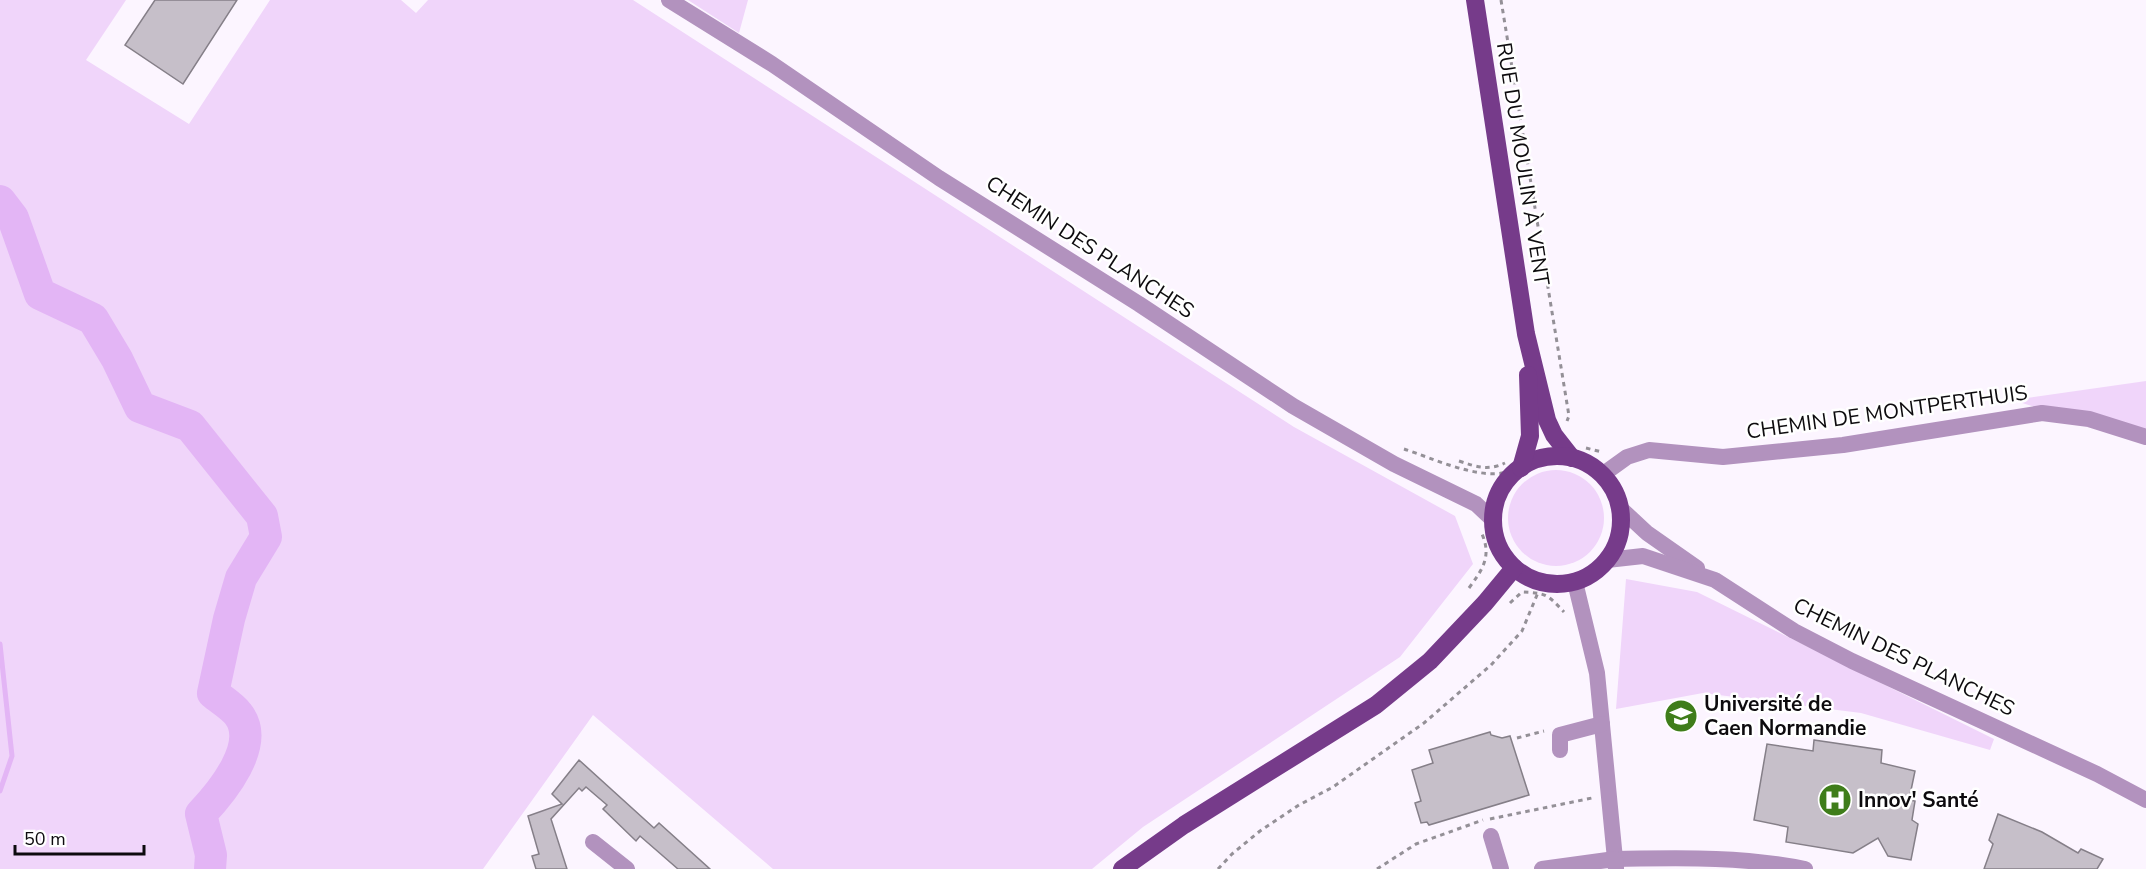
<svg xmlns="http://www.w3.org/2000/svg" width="2146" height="869" font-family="'Nunito Sans',sans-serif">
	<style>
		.green { fill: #f0d5fa }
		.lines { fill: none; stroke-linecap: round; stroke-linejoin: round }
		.stream { stroke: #e3b5f5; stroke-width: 5 }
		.river { stroke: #e3b5f5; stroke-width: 32 }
		.building { fill: #c6bfc9; stroke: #857f88; stroke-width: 1.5 }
		.path { stroke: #949097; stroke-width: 3; stroke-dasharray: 4.5 4.5; stroke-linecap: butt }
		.minor { stroke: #b292be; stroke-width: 16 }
		.major { stroke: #763b8a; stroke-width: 18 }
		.labels { text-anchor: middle; stroke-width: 5; stroke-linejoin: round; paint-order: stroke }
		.street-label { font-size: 21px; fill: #0d0b0e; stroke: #fff }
		.poi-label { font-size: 21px; font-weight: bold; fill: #0d0b0e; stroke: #fff; text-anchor: start }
	</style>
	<rect width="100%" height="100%" fill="#fcf5ff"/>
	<g class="green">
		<polygon points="0,0 126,0 86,60 189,124 270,0 401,0 416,13 428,0 633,0 1294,427 1455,516 1473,564 1400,657 1143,827 1092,869 773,869 593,715 483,869 0,869"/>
		<polygon points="688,0 748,0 739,33"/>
		<polygon points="2146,381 2146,443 2013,400"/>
		<circle cx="1556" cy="518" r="48"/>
		<polygon points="1626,579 1697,592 1994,739 1990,750 1861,713 1703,693 1616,709"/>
	</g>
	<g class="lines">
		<polyline class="stream" points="0,644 12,756 0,791"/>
		<path class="river" d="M0,201L13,218L40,294L93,319L117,359L140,407L190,426L262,516L266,537L241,578L229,619L213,693C220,699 232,706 238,714C262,744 221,793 201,814L211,855L210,869"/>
	</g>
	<g class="building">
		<polygon points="155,0 237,0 183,84 125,45"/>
		<polygon points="1490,732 1491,735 1502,738 1510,736 1529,795 1429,825 1427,822 1421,823 1415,803 1421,801 1412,770 1433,763 1429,750"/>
		<polygon points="1814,740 1882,750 1881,763 1915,771 1909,800 1915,801 1912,820 1918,824 1911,860 1888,856 1878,838 1853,853 1786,842 1788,827 1754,820 1767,744 1813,751"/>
		<polygon points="579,760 654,828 659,823 710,869 678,869 640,836 636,841 603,809 607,805 586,787 582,791 579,788 551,819 567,869 536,869 532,856 539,854 528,816 562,804 552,794"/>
		<polygon points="1998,814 2042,832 2078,853 2081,849 2103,859 2097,869 1984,869 1993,844 1989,840"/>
	</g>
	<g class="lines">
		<g class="path">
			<polyline points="1501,0 1569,416 1567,421"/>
			<polyline points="1586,448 1602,452"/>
			<path d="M1404,449C1432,458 1478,480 1507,472"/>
			<path d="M1459,461C1477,467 1488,471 1505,463"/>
			<path d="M1469,588C1482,570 1492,557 1482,534"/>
			<path d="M1510,603L1522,592C1546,593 1547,594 1564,612"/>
			<polyline points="1517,738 1544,731"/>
			<polyline points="1490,819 1592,798"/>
			<polyline points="1218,869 1232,854 1260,831 1299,805 1333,787 1424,723 1491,665 1522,631 1542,583"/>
			<polyline points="1377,869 1416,844 1483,820"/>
		</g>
		<g class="minor">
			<polyline points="669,0 772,64 939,178 1139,304 1293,406 1394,464 1476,504 1493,520"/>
			<polyline points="1602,475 1627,457 1649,450 1723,457 1843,445 2042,413 2089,419 2146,437"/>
			<polyline points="1620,508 1647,533 1697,568"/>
			<polyline points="1607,560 1643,556 1715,580 1794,631 1852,661 2097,774 2146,800"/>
			<path d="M1575,582L1597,673L1615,859C1678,858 1742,856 1805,869"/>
			<polyline points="1560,750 1560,735 1602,724"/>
			<polyline points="1491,836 1501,869"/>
			<polyline points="593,842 627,869"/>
			<polyline points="1542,869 1615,859 1616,868"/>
		</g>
		<g class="major">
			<polyline points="1475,0 1526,334 1547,420 1554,435 1572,458"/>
			<circle cx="1557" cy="520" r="64"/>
			<polyline points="1521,468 1530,436 1528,375"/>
			<polyline points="1122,869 1184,825 1376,705 1430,661 1485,603 1514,568"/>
		</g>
	</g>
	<defs>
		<g id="university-disc" transform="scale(1.725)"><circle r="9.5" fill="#3f7d1a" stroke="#fff"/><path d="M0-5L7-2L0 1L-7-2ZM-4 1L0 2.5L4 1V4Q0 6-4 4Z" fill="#fff"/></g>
		<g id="hospital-disc" transform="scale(1.725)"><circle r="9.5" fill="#3f7d1a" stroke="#fff"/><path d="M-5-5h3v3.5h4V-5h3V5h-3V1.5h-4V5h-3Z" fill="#fff"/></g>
	</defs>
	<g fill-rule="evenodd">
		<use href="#university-disc" x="1681" y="716"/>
		<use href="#hospital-disc" x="1835" y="800"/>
	</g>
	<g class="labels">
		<g class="street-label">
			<text transform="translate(1523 164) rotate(81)" y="7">RUE DU MOULIN À VENT</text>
			<text transform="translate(1090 247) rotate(33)" y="7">CHEMIN DES PLANCHES</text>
			<text transform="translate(1887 412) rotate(-8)" y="7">CHEMIN DE MONTPERTHUIS</text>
			<text transform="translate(1904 657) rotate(26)" y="7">CHEMIN DES PLANCHES</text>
		</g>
		<g class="poi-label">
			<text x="1704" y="711">Université de<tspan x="1704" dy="24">Caen Normandie</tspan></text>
			<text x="1858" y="807">Innov' Santé</text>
		</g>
	</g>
	<path d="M15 845v9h129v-9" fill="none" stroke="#0d0b0e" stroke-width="3"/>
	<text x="24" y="845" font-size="18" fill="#0d0b0e" stroke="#ffffff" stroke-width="4.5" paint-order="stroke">50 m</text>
</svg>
